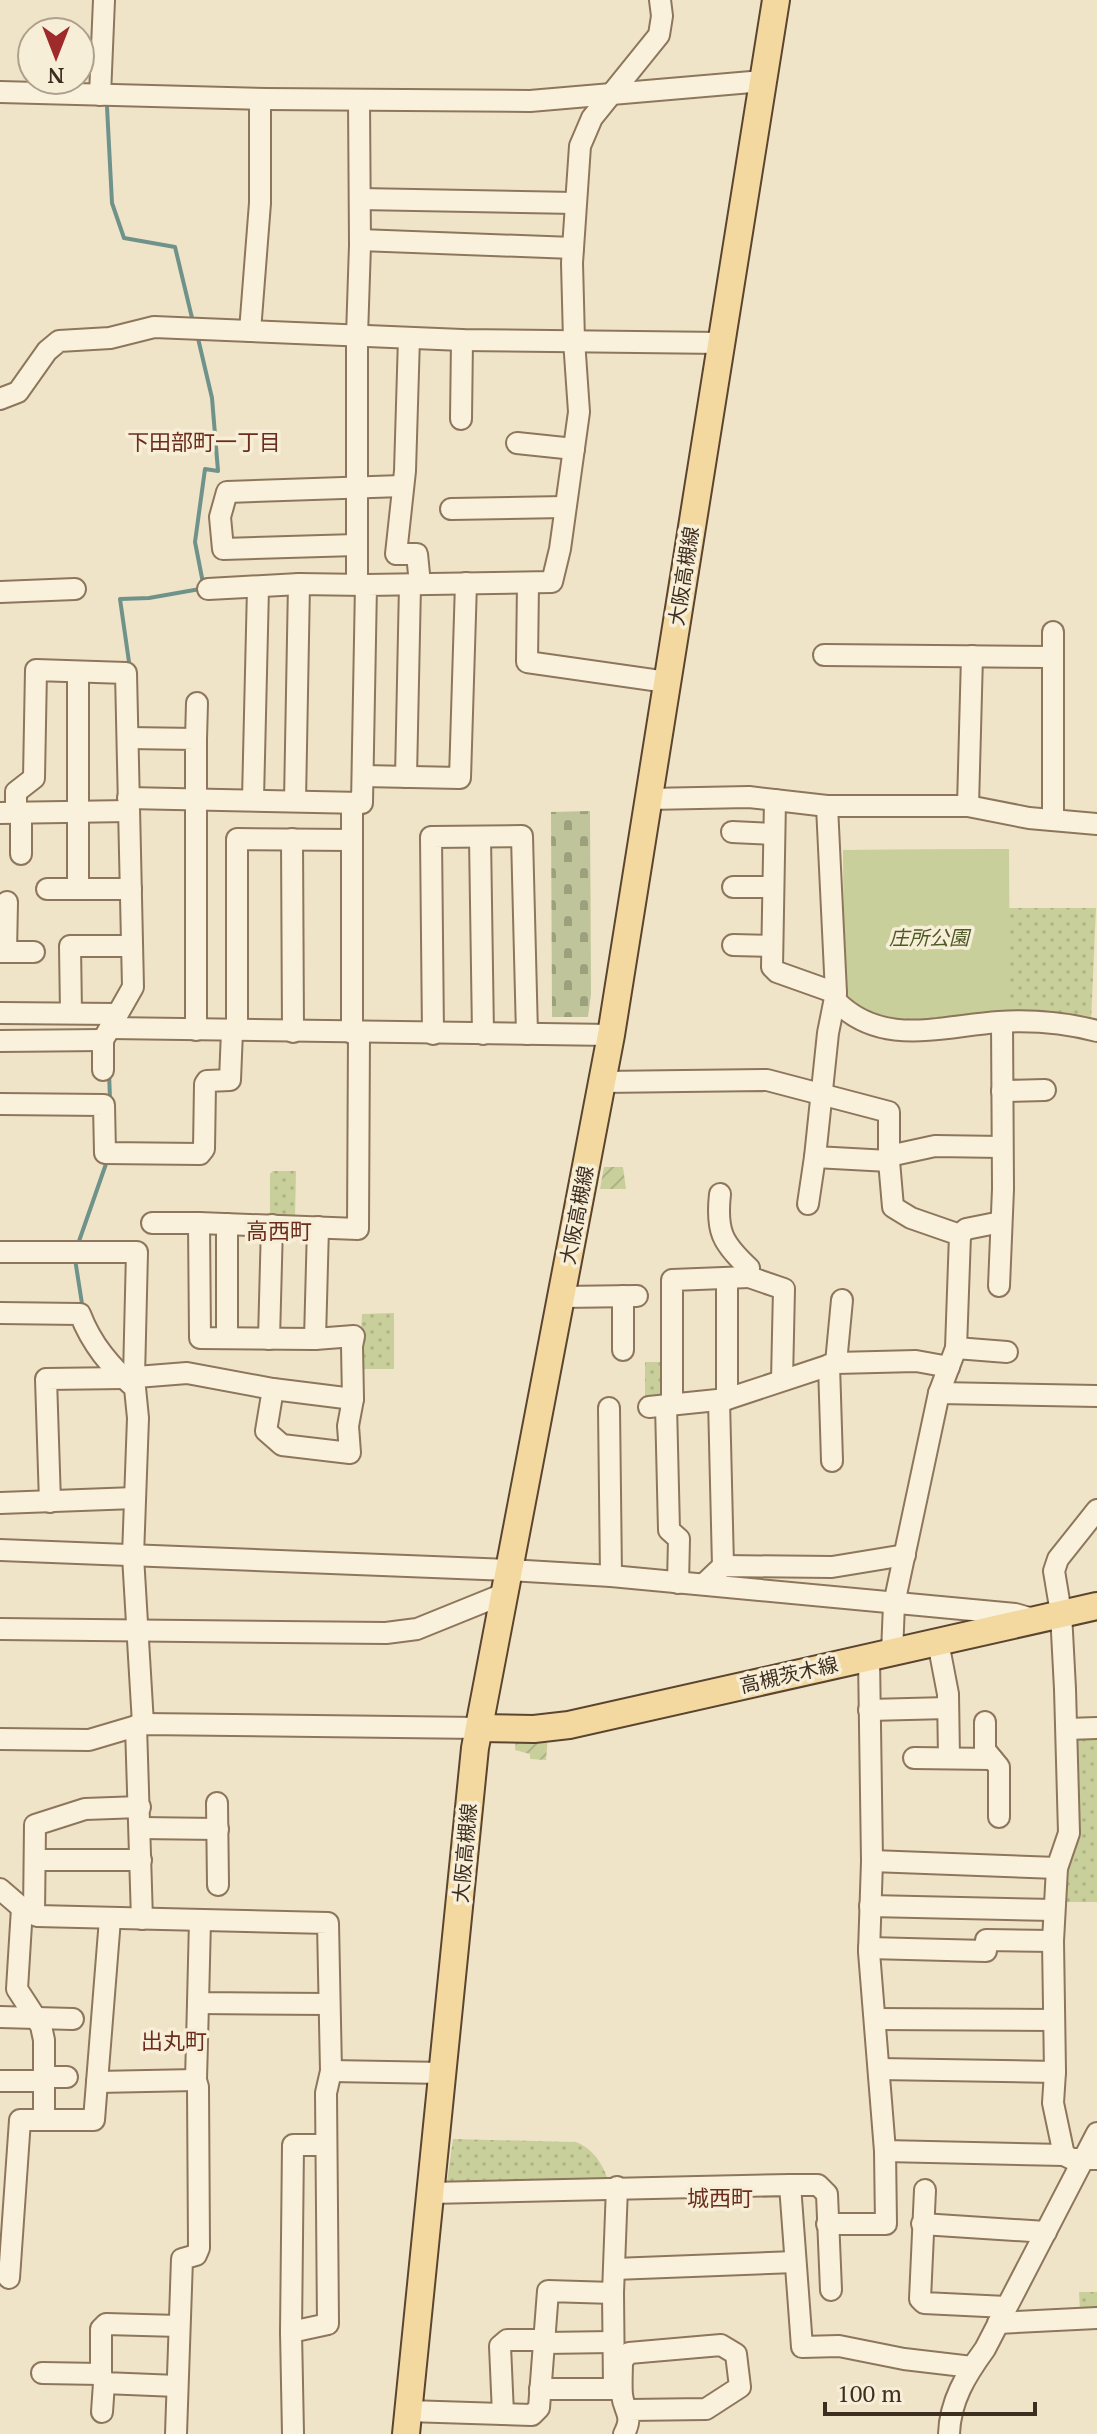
<svg xmlns="http://www.w3.org/2000/svg" width="1097" height="2434" font-family="'PT Serif','Noto Sans JP',serif">
	<style>
		.grass { fill: url(#grass-dots) }
		.cemetery { fill: url(#cemetery-stones) }
		.garden { fill: url(#garden-furrows) }
		.pitch { fill: #c9cf9b }
		.lines { fill: none; stroke-linecap: round; stroke-linejoin: round }
		.stream { stroke: #6f938a; stroke-width: 4 }
		.minor-casing { stroke: #8d765c; stroke-width: 24 }
		.major-casing { stroke: #5b4430; stroke-width: 30 }
		.minor { stroke: #faf1dc; stroke-width: 20 }
		.major { stroke: #f3d9a0; stroke-width: 26 }
		.labels { text-anchor: middle; stroke-width: 7; stroke-linejoin: round; paint-order: stroke }
		.street-label { font-size: 20px; fill: #3d2e20; stroke: #f7eed8 }
		.park-label { font-size: 20px; font-style: italic; fill: #4d5a26; stroke: #f7eed8 }
		.neighbourhood-label { font-size: 22px; fill: #6b2e1e; stroke: #f7eed8 }
	</style>
	<defs>
		<pattern id="grass-dots" width="8" height="8" patternUnits="userSpaceOnUse" patternTransform="scale(2)"><rect width="8" height="8" fill="#c9cf9b"/><path d="M2 2h.1M6 6h.1" fill="none" stroke="#aeb285" stroke-width="1.8" stroke-linecap="round"/></pattern>
		<pattern id="cemetery-stones" width="16" height="16" patternUnits="userSpaceOnUse" patternTransform="scale(2)"><rect width="16" height="16" fill="#bfc49a"/><path d="M2 7V4a2 2 0 0 1 4 0v3zM10 15v-3a2 2 0 0 1 4 0v3z" fill="#9ca07d"/></pattern>
		<pattern id="garden-furrows" width="10" height="10" patternUnits="userSpaceOnUse" patternTransform="scale(2)"><rect width="10" height="10" fill="#c9cf9b"/><path d="M-1 1l2-2M0 10L10 0M9 11l2-2" fill="none" stroke="#aeb285"/></pattern>
	</defs>
	<rect width="100%" height="100%" fill="#f0e4c8"/>
	<g class="grass">
		<polygon points="1009,849 1009,908 1096,908 1091,1022 919,1024 872,1017 843,850"/>
		<polygon points="273,1171 296,1171 295,1219 270,1219 270,1174"/>
		<polygon points="394,1313 394,1369 359,1369 362,1314"/>
		<polygon points="645,1362 667,1362 663,1399 645,1399"/>
		<polygon points="1097,1732 1097,1902 1061,1902 1070,1739"/>
		<path d="M453,2139L576,2142C595,2150 602,2164 609,2182L469,2189L447,2182Z"/>
		<polygon points="1079,2292 1097,2292 1097,2310 1080,2311"/>
	</g>
	<polygon class="cemetery" points="590,811 591,994 588,1017 552,1017 551,812"/>
	<g class="garden">
		<polygon points="604,1167 623,1167 626,1189 600,1189"/>
		<polygon points="516,1736 548,1736 546,1760 530,1759 530,1754 515,1750"/>
	</g>
	<polygon class="pitch" points="1009,849 1010,1015 872,1017 844,998 843,850"/>
	<g class="lines">
		<g class="stream">
			<polyline points="107,107 112,203 124,238 175,247 193,322"/>
			<polyline points="197,334 212,398 218,471 205,469 195,542 203,583"/>
			<polyline points="130,669 120,599 149,598 200,589"/>
			<polyline points="109,1072 110,1099"/>
			<polyline points="78,1244 107,1161"/>
			<polyline points="75,1259 83,1310"/>
		</g>
		<g class="minor-casing">
			<g id="minor">
				<polyline points="0,92 266,99 530,101 763,81"/>
				<polyline points="100,95 104,0"/>
				<polyline points="360,199 575,203"/>
				<polyline points="360,240 573,248"/>
				<polyline points="250,331 260,203 260,99"/>
				<polyline points="409,338 405,471 396,554 417,554 420,584"/>
				<polyline points="0,399 18,392 47,351 59,341 110,338 154,327 462,340 722,343"/>
				<polyline points="461,419 462,340"/>
				<polyline points="517,443 574,449"/>
				<polyline points="451,509 565,507"/>
				<polyline points="356,545 223,549 220,517 227,492 402,486"/>
				<polyline points="528,583 527,662 667,682"/>
				<polyline points="357,584 357,336 360,245 359,100"/>
				<polyline points="208,589 299,584 366,585"/>
				<polyline points="0,592 75,589"/>
				<polyline points="824,655 1052,657"/>
				<polyline points="78,672 78,889 131,889"/>
				<polyline points="128,738 196,739 196,1030"/>
				<polyline points="196,739 197,703"/>
				<polyline points="363,776 460,778 466,583"/>
				<polyline points="406,777 410,585"/>
				<polyline points="128,798 362,803 366,585 552,582 560,549 579,412 574,340 572,263 580,146 592,118 659,35 662,16 660,0"/>
				<polyline points="253,799 258,588"/>
				<polyline points="648,799 749,797 827,806 968,806 1029,818 1097,824"/>
				<polyline points="775,800 772,967 777,972 836,993"/>
				<polyline points="295,801 299,584"/>
				<polyline points="352,803 352,1033"/>
				<polyline points="827,806 836,993 828,1033 815,1157 889,1161"/>
				<polyline points="968,806 972,656"/>
				<polyline points="0,813 129,811"/>
				<polyline points="16,813 16,792 34,778 36,670 126,673 133,987 103,1040 103,1070"/>
				<polyline points="1053,820 1053,632"/>
				<polyline points="732,832 774,834"/>
				<polyline points="480,837 483,1034"/>
				<polyline points="292,839 293,1032"/>
				<polyline points="21,854 21,813"/>
				<polyline points="733,887 773,887"/>
				<polyline points="47,889 78,889"/>
				<polyline points="733,945 772,946"/>
				<polyline points="0,952 34,952"/>
				<polyline points="6,952 7,902"/>
				<path d="M835,1000C881,1048 941,1026 999,1022C1031,1020 1066,1023 1097,1031"/>
				<polyline points="0,1013 117,1014"/>
				<polyline points="71,1013 70,946 132,946"/>
				<polyline points="110,1028 611,1035"/>
				<polyline points="237,1031 237,839 352,840"/>
				<polyline points="433,1034 431,837 522,836 527,1034"/>
				<polyline points="0,1041 103,1040"/>
				<polyline points="602,1082 767,1080 889,1112 889,1161 893,1207 911,1218 960,1235 956,1348 939,1393 894,1604 892,1653"/>
				<polyline points="1002,1091 1045,1090"/>
				<polyline points="0,1104 104,1105 105,1153 200,1154 204,1149 205,1084 207,1081 230,1080 232,1031"/>
				<polyline points="889,1156 935,1146 1002,1147"/>
				<path d="M720,1194C716,1231 722,1243 749,1268V1277L784,1289L782,1380"/>
				<polyline points="808,1204 815,1157"/>
				<polyline points="152,1223 199,1223 200,1338 315,1339 354,1336 352,1346 353,1399 348,1426 350,1453 282,1445 266,1431 273,1389"/>
				<polyline points="199,1223 358,1229 359,1033"/>
				<polyline points="227,1224 227,1338"/>
				<polyline points="960,1235 966,1229 1001,1222"/>
				<polyline points="0,1252 137,1252 134,1377"/>
				<polyline points="727,1278 727,1399"/>
				<polyline points="999,1286 1003,1189 1002,1022"/>
				<polyline points="623,1296 623,1350"/>
				<polyline points="561,1297 637,1296"/>
				<path d="M0,1313L80,1314C92,1345 110,1366 135,1388L138,1418L133,1556L143,1724"/>
				<polyline points="269,1339 272,1225"/>
				<polyline points="315,1339 318,1227"/>
				<polyline points="956,1348 1007,1352"/>
				<polyline points="836,1363 842,1300"/>
				<polyline points="829,1365 832,1461"/>
				<polyline points="939,1393 1097,1396"/>
				<polyline points="719,1400 723,1566"/>
				<polyline points="666,1405 669,1530 679,1539 678,1583"/>
				<polyline points="672,1405 672,1280 749,1277"/>
				<polyline points="649,1407 727,1399 836,1363 916,1361 949,1367"/>
				<polyline points="609,1408 611,1576"/>
				<polyline points="50,1502 46,1379 124,1378 187,1373 273,1389 353,1399"/>
				<polyline points="0,1503 135,1498"/>
				<polyline points="0,1550 509,1570 611,1576 1015,1614 1033,1619"/>
				<polyline points="704,1584 723,1566 832,1567 905,1555"/>
				<polyline points="0,1629 386,1633 417,1629 506,1593"/>
				<polyline points="938,1642 948,1694 949,1758"/>
				<polyline points="869,1658 872,1861 869,1952 885,2151 1064,2155 1072,2159 1097,2159"/>
				<polyline points="869,1710 948,1708"/>
				<polyline points="985,1722 985,1750 999,1767 999,1817"/>
				<polyline points="136,1726 142,1919"/>
				<polyline points="1067,1729 1097,1728"/>
				<polyline points="0,1739 89,1740 143,1724 479,1728"/>
				<polyline points="914,1758 992,1759"/>
				<polyline points="217,1803 218,1885"/>
				<polyline points="140,1828 218,1829"/>
				<polyline points="35,1860 141,1860"/>
				<polyline points="872,1861 1057,1868"/>
				<polyline points="0,1889 22,1908 37,1916 328,1923 331,2071 326,2093 328,2324 291,2332 293,2434"/>
				<polyline points="870,1906 1054,1910"/>
				<polyline points="22,1908 17,1989 41,2026 44,2040 44,2120"/>
				<polyline points="34,1914 35,1825 85,1809 140,1807"/>
				<polyline points="200,1920 198,2003 329,2004"/>
				<polyline points="869,1948 986,1951 986,1940 1053,1941"/>
				<polyline points="0,2017 73,2019"/>
				<polyline points="876,2019 1054,2020"/>
				<polyline points="879,2069 1055,2072"/>
				<polyline points="331,2071 444,2073"/>
				<polyline points="44,2077 67,2077"/>
				<polyline points="0,2081 44,2081"/>
				<polyline points="97,2082 196,2080"/>
				<polyline points="1064,2155 1053,2103 1055,2072 1053,1941 1057,1868 1069,1833 1065,1689 1061,1613 1054,1571 1058,1559 1097,1510"/>
				<polyline points="790,2185 818,2185 827,2194 831,2290"/>
				<polyline points="925,2190 920,2299 924,2303 1006,2307"/>
				<polyline points="430,2193 790,2185 802,2347 839,2346 904,2359 972,2367"/>
				<polyline points="827,2224 886,2224 885,2151"/>
				<polyline points="922,2224 1046,2232"/>
				<polyline points="614,2269 795,2262"/>
				<polyline points="9,2278 20,2120 94,2120 110,1919"/>
				<polyline points="998,2323 1097,2318"/>
				<polyline points="291,2332 293,2145 326,2145"/>
				<polyline points="544,2343 613,2342"/>
				<polyline points="42,2373 101,2374"/>
				<polyline points="177,2386 104,2383 101,2374 101,2329 106,2324 179,2326"/>
				<polyline points="540,2389 614,2389 613,2293"/>
				<polyline points="408,2411 532,2415 539,2408 548,2291 613,2293 617,2187"/>
				<polyline points="102,2412 104,2383"/>
				<polyline points="503,2414 500,2346 507,2340 544,2340"/>
				<polyline points="176,2434 182,2259 196,2255 199,2248 198,2087 196,2080 198,2003"/>
				<path d="M624,2434C634,2415 624,2412 622,2395C621,2384 622,2372 622,2361L629,2353L721,2345L736,2354L740,2387L706,2409L629,2410"/>
				<path d="M949,2434C950,2401 966,2375 985,2349L1097,2133"/>
			</g>
		</g>
		<g class="major-casing">
			<g id="major">
				<polyline points="479,1728 534,1729 569,1725 1097,1606"/>
				<polyline points="406,2434 475,1748 611,1035 776,0"/>
			</g>
		</g>
		<use href="#minor" class="minor"/>
		<use href="#major" class="major"/>
	</g>
	<g class="labels">
		<g class="street-label">
			<text transform="translate(684 576) rotate(-81)" y="7">大阪高槻線</text>
			<text transform="translate(577 1215) rotate(-79)" y="7">大阪高槻線</text>
			<text transform="translate(789 1675) rotate(-13)" y="7">高槻茨木線</text>
			<text transform="translate(465 1853) rotate(-85)" y="7">大阪高槻線</text>
		</g>
		<g class="park-label">
			<text x="929" y="945">庄所公園</text>
		</g>
		<g class="neighbourhood-label">
			<text x="204" y="450">下田部町一丁目</text>
			<text x="279" y="1239">高西町</text>
			<text x="174" y="2049">出丸町</text>
			<text x="720" y="2206">城西町</text>
		</g>
	</g>
	<g transform="translate(56 56) rotate(180)"><circle r="38" fill="#f7eed8" stroke="#ada18e" stroke-width="2"/>
	<path d="M0-6L14 30L0 20L-14 30Z" fill="#9e2a2b"/>
	<text y="-12" font-size="22" font-weight="bold" text-anchor="middle" fill="#3d2e20">N</text>
	</g>
	<path d="M825 2402v12h210v-12" fill="none" stroke="#3d2e20" stroke-width="4"/>
	<text x="837" y="2402" font-size="24" fill="#3d2e20" stroke="#f7eed8" stroke-width="6" paint-order="stroke">100 m</text>
</svg>
